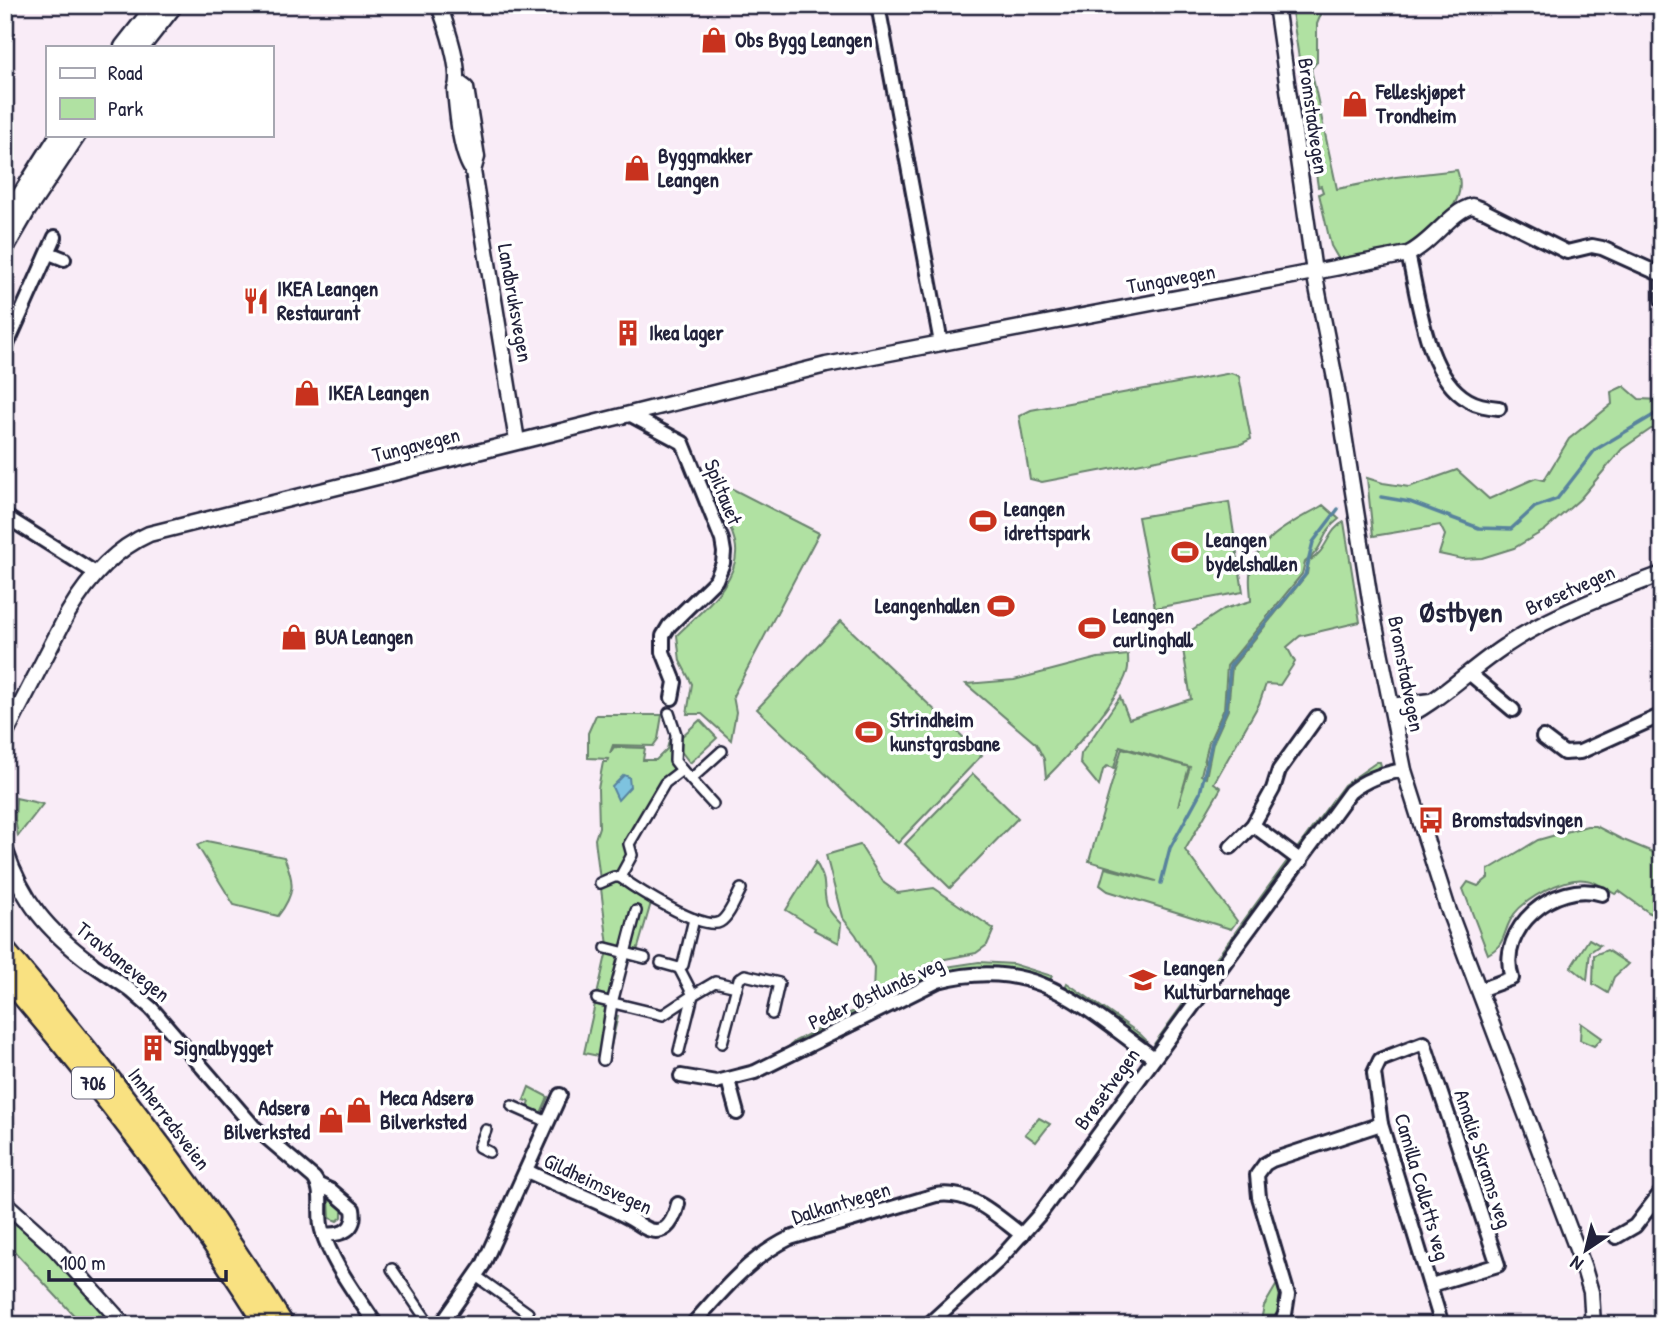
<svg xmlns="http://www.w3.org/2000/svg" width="1667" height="1330" font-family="'Patrick Hand',sans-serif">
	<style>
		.green { fill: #b0e1a2; stroke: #69826e; stroke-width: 2 }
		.water { fill: #7ec3df; stroke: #59839d; stroke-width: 2 }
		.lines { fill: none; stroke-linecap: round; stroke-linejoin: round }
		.stream { stroke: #59839d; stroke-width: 3.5 }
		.pedestrian-casing { stroke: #22223b; stroke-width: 14 }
		.minor-casing { stroke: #22223b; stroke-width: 18 }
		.tertiary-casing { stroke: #22223b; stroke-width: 19 }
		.secondary-casing { stroke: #22223b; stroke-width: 21 }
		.trunk-casing { stroke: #22223b; stroke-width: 24 }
		.pedestrian { stroke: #fff; stroke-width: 9 }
		.minor { stroke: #fff; stroke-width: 12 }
		.tertiary { stroke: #fff; stroke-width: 14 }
		.secondary { stroke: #fff; stroke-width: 16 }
		.trunk { stroke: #f9e181; stroke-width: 19 }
		.labels { text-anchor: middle; stroke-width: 7; stroke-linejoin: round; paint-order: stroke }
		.shield { fill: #fff; stroke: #646476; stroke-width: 2 }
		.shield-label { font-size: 19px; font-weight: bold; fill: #22223b }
		.poi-label { font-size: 21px; font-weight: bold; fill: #22223b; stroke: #fff; text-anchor: start }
		.street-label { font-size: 21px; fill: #22223b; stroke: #fff }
		.district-label { font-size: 28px; font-weight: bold; fill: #22223b; stroke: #fff }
	</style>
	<rect width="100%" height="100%" fill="#f9ecf7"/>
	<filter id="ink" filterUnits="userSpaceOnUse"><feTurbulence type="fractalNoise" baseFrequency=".0143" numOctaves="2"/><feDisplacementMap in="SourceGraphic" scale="14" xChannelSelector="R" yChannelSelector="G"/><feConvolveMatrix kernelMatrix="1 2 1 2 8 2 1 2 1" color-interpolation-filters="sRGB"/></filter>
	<g filter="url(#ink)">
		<g class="green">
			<path d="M1291,5H1325L1317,24V62L1311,69L1337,189L1396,177L1457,170C1467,196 1449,214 1431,230C1425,235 1420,241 1414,244C1392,256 1361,259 1338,258L1331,246L1319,194L1323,192L1321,186L1318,187Z"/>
			<polygon points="1231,373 1239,376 1251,439 1241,444 1042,482 1030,479 1019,416 1031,410"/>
			<polygon points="1624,386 1639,399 1662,400 1662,429 1651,429 1622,449 1580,499 1545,530 1514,548 1482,558 1462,559 1439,554 1445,535 1440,525 1373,536 1367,478 1383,483 1409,487 1457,470 1489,499 1536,478 1544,480 1569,439 1612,404 1611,392"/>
			<path d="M715,480L819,533L733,696L736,712L731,740L702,714H687L692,684L680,661L677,635C699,613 744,579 735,542C729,521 719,502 715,480Z"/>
			<polygon points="1229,502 1243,592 1155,608 1138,517"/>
			<path d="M1323,505L1339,519C1320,533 1325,549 1305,562L1302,574L1227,666L1224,709L1209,742L1201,775L1206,778L1213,743L1228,710L1232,667L1307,574L1309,561C1328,551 1327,530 1344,522L1360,622L1300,636L1287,647L1295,662L1280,685L1266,684L1259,704L1214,783L1221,788L1185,850L1237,921L1231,929L1108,891L1100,885L1105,868L1156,881L1089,861L1122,748L1189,767L1178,806L1190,767L1120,746L1114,768L1107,766L1103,770L1099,786L1080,763L1081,754L1120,697L1129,719L1191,699L1181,637L1224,609L1251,601C1251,591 1248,579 1251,569C1259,536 1297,521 1323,505Z"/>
			<polygon points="841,621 982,755 898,843 757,709"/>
			<path d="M1128,655C1128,660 1129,667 1127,672C1119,700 1068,756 1046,778L1044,759L1036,744L966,684L1014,680L1098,658Z"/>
			<polygon points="596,715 662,715 658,739 653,746 613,745 610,753 614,747 645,748 643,760 656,760 667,749 671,733 677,770 627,838 626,856 617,875 623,886 651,903 637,951 629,949 613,1014 618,1016 608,1058 584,1053 608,946 595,839 599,827 598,789 603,762 607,762 608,759 588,758 588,733"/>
			<polygon points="700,720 717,738 690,763 680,750 681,737"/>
			<polygon points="1377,762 1380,762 1381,766 1365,775 1304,847 1299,851 1295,851 1344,785"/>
			<polygon points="973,774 1018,818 950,888 905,844"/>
			<polygon points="16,798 43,804 18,836 15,819"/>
			<path d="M1587,826H1596L1621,839L1655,853L1662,847V922L1619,891L1615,894C1606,889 1596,881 1586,880C1565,876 1521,900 1511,919C1502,935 1506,944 1488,954L1463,889L1468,882L1478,886L1488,878V870L1538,840Z"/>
			<path d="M207,841L284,857C295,882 295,894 278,916L234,905L197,845Z"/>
			<polygon points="860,845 884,883 898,893 934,888 994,929 987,945 976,953 935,961 873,993 874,967 856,935 842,917 826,855"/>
			<polygon points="1290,857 1290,864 1163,1039 1154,1044"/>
			<path d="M816,862C819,869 824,876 824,883C826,906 824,906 841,924L839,943L814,930L815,928L786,910Z"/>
			<polygon points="1589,939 1600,945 1590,952 1587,980 1571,967"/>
			<polygon points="1607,950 1628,964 1614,977 1608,993 1593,984 1594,955"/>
			<path d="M979,962L1013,964L1052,976L1050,980C1011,967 975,965 935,977L786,1051V1049L795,1041L928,973L946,967Z"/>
			<polygon points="1067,983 1140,1034 1146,1040 1147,1044 1065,988"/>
			<polygon points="1581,1023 1602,1038 1594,1046 1580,1040"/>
			<polygon points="529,1087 548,1097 541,1113 528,1108 530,1102 524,1100"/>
			<polygon points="1039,1118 1050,1124 1036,1142 1025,1134"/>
			<polygon points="329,1198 342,1210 342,1217 337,1221 330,1218"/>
			<polygon points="13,1223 34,1236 115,1325 83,1325 15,1252 12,1256 5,1252 5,1226 8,1228"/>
			<polygon points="1277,1284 1280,1284 1284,1295 1276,1325 1260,1325 1264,1306"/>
		</g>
		<polygon class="water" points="624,775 629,777 630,787 618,800 612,787"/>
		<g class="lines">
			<g class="stream">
				<polyline points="200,10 204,5"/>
				<polyline points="1381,497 1410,502 1479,528 1511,529 1535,507 1557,499 1595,450 1662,410"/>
				<polyline points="1161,883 1170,848 1200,793 1212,742 1226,709 1230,666 1305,575 1313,542 1338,509"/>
			</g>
			<g class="pedestrian-casing">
				<g id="pedestrian">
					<path d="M669,713L676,734L675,761L682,770L665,783L629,844L632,855L620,877C635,888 703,932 720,922C729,917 736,898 741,889"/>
					<polyline points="682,770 713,804"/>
					<polyline points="691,779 722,751"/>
					<polyline points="600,883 614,877 620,877"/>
					<polyline points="694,919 683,965 679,968 693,995 715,982 737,987"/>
					<polyline points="606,948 645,958"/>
					<polyline points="661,963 679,968"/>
					<polyline points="597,999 663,1015 693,995"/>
					<polyline points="722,1043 739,979 745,975 779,983 772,1014"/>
					<polyline points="679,1051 693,995"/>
					<polyline points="603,1060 612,1003 636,911"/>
					<polyline points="512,1106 548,1122"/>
					<polyline points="486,1130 479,1147 489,1152"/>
					<polyline points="392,1269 430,1325"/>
					<polyline points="476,1276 528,1313"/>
				</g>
			</g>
			<g class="minor-casing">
				<g id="minor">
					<polyline points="878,5 941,343"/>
					<polyline points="1483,210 1567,252 1592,246 1602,248 1662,275"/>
					<polyline points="49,253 64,259"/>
					<path d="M1408,254C1419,299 1425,375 1468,400C1478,406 1489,407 1499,408"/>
					<polyline points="1662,282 1662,300"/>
					<polyline points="5,349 55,237"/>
					<polyline points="629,414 683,443 722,540 724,552 723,563 716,580 669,626 663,636 663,652 675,682 672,698"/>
					<polyline points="5,516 97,574"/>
					<polyline points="1469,673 1513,710"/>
					<polyline points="1543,737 1564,753 1580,752 1662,715"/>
					<polyline points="1231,847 1253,825"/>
					<polyline points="1301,861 1253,825 1273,789 1279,770 1317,717"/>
					<path d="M91,963L129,989L152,1009L253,1126L314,1178C325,1192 317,1213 322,1230C332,1264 357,1295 376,1325"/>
					<path d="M1479,990L1512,978C1496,929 1555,879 1602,894"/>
					<path d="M681,1076L716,1082L755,1072L938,981C1034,955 1082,1006 1154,1058"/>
					<polyline points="728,1080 737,1113"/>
					<path d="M527,1171C561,1188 598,1200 631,1219C640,1224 650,1234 661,1230C670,1228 676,1213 678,1204"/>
					<path d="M319,1185L332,1191L353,1209C357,1230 341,1236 323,1234"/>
					<polyline points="1616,1237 1635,1226 1662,1191"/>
					<polyline points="1431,1285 1498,1265 1424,1043 1380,1060 1374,1073 1381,1124 1442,1325"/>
					<polyline points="441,1325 483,1265 560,1095"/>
					<path d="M692,1325C722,1291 749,1258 790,1238L936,1195C972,1190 995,1215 1022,1235"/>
					<path d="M928,1325L998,1261L1040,1214L1350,792C1366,779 1384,773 1404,770"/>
					<polyline points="1280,1325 1285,1314 1288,1295 1259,1197 1257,1175 1265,1164 1272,1160 1381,1124"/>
				</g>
			</g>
			<g class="tertiary-casing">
				<g id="tertiary">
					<path d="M439,5C446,25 463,71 455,90C457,111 460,154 473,171"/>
					<polyline points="1276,5 1314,272 1336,384 1371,606 1404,770 1447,906 1583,1265 1591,1292 1593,1325"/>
					<polyline points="458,82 466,88 477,157 473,171 517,441"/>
					<polyline points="1391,706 1431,701"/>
					<path d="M1395,722C1436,705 1468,670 1505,646C1549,616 1611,593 1662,574"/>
					<path d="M5,735L68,613C87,581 113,550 149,534L826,365L1408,254C1432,243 1451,211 1472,206L1483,210"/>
					<path d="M5,849C23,902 47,930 91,963"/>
					<polyline points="5,1203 55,1248 124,1325"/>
				</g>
			</g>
			<g class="secondary-casing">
				<g id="secondary">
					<polyline points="123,47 156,5"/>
					<polyline points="141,47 174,5"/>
					<polyline points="5,220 59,135"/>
					<polyline points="5,248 27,210 77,135"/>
				</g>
			</g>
			<g class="trunk-casing">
				<g id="trunk">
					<path d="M5,950C106,1069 202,1193 284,1325"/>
					<path d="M5,976C99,1086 189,1202 266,1325"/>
				</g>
			</g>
			<use href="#pedestrian" class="pedestrian"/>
			<use href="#minor" class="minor"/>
			<use href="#tertiary" class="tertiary"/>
			<use href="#secondary" class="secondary"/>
			<use href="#trunk" class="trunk"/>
		</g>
	</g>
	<defs>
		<g id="shop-bare" transform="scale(2.1)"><path d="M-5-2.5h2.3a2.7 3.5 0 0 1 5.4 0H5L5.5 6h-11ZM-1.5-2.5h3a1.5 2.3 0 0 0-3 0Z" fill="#c8321e" stroke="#fff" stroke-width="2.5" paint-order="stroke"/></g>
		<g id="restaurant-bare" transform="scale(2.1)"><path d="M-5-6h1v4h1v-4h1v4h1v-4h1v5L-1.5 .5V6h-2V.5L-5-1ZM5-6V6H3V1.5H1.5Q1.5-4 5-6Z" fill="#c8321e" stroke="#fff" stroke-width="2.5" paint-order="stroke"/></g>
		<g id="building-bare" transform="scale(2.1)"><path d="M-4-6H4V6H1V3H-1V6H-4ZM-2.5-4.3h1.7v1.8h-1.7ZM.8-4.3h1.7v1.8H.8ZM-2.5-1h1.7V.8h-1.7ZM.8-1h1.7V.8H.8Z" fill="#c8321e" stroke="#fff" stroke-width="2.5" paint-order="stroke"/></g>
		<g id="stadium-bare" transform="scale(2.1)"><path d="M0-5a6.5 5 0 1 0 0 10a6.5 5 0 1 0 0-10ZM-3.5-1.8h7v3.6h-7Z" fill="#c8321e" stroke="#fff" stroke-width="2.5" paint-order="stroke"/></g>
		<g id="bus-bare" transform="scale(2.1)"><path d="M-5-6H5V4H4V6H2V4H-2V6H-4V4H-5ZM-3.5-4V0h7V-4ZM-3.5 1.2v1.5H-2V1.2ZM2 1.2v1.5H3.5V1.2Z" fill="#c8321e" stroke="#fff" stroke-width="2.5" paint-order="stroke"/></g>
		<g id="school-bare" transform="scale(2.1)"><path d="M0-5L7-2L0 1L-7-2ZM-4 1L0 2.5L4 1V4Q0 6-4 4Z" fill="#c8321e" stroke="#fff" stroke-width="2.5" paint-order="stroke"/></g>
	</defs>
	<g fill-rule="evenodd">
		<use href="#shop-bare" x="714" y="40"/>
		<use href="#shop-bare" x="1355" y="104"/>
		<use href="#shop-bare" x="637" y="168"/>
		<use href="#restaurant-bare" x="256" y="301"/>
		<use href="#building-bare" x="628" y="333"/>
		<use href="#shop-bare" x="307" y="393"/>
		<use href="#stadium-bare" x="983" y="521"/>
		<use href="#stadium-bare" x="1185" y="552"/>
		<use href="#stadium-bare" x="1001" y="606"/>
		<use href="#stadium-bare" x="1092" y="628"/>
		<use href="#shop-bare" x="294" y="637"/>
		<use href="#stadium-bare" x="869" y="732"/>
		<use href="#bus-bare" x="1431" y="820"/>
		<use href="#school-bare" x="1143" y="980"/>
		<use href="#building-bare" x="153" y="1048"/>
		<use href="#shop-bare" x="359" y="1110"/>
		<use href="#shop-bare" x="331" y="1120"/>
	</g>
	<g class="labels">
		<rect class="shield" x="72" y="1067.5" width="42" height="31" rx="5"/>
		<g class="shield-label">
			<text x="93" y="1090">706</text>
		</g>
		<g class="poi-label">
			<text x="735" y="47">Obs Bygg Leangen</text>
			<text x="1376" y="99">Felleskjøpet<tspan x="1376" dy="24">Trondheim</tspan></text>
			<text x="658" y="163">Byggmakker<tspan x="658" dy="24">Leangen</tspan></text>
			<text x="277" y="296">IKEA Leangen<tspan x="277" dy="24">Restaurant</tspan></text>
			<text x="649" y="340">Ikea lager</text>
			<text x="328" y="400">IKEA Leangen</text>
			<text x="1004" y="516">Leangen<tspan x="1004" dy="24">idrettspark</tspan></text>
			<text x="1206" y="547">Leangen<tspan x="1206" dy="24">bydelshallen</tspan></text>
			<text x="980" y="613" text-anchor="end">Leangenhallen</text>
			<text x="1113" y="623">Leangen<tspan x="1113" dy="24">curlinghall</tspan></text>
			<text x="315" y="644">BUA Leangen</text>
			<text x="890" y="727">Strindheim<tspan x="890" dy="24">kunstgrasbane</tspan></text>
			<text x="1452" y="827">Bromstadsvingen</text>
			<text x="1164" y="975">Leangen<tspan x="1164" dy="24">Kulturbarnehage</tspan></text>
			<text x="174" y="1055">Signalbygget</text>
			<text x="380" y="1105">Meca Adserø<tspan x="380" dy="24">Bilverksted</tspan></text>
			<text x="310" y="1115" text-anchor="end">Adserø<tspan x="310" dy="24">Bilverksted</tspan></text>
		</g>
		<g class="street-label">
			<text transform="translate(1313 116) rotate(82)" y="7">Bromstadvegen</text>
			<text transform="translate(1171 279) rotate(-10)" y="7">Tungavegen</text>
			<text transform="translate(515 303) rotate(80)" y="7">Landbruksvegen</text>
			<text transform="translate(416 445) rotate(-14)" y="7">Tungavegen</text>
			<text transform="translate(723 492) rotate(68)" y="7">Spiltauet</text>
			<text transform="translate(1570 590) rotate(-24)" y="7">Brøsetvegen</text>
			<text transform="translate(1406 674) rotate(79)" y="7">Bromstadvegen</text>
			<text transform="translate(123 962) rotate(39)" y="7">Travbanevegen</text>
			<text transform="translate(876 993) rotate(-25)" y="7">Peder Østlunds veg</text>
			<text transform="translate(1107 1089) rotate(-54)" y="7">Brøsetvegen</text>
			<text transform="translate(169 1119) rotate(53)" y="7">Innherredsveien</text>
			<text transform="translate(1483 1159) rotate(72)" y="7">Amalie Skrams veg</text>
			<text transform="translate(598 1184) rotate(25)" y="7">Gildheimsvegen</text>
			<text transform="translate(1422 1187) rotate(74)" y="7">Camilla Colletts veg</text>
			<text transform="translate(841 1203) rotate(-17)" y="7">Dalkantvegen</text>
		</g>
		<g class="district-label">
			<text x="1461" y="622">Østbyen</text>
		</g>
	</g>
	<rect width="1667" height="1330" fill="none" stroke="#fff" stroke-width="28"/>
	<rect x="14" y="14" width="1639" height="1302" fill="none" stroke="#22223b" stroke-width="2.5" filter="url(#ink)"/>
	<rect x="46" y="46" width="228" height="91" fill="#ffffff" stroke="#a7a7b1" stroke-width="2"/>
	<rect x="60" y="68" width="35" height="10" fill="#ffffff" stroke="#a7a7b1" stroke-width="2"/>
	<text x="108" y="80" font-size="21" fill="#22223b">Road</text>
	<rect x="60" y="98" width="35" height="21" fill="#b0e1a2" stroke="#a7a7b1" stroke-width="2"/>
	<text x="108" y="116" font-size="21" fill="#22223b">Park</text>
	<g transform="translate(1586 1250) rotate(215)" stroke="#ffffff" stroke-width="5" paint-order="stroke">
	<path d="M0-5L12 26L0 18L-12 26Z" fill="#22223b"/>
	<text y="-10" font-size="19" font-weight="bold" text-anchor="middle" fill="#22223b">N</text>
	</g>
	<path d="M49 1270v10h177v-10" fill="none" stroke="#22223b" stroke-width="3.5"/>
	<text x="60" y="1270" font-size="21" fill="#22223b" stroke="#ffffff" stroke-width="5" paint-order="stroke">100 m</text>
</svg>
